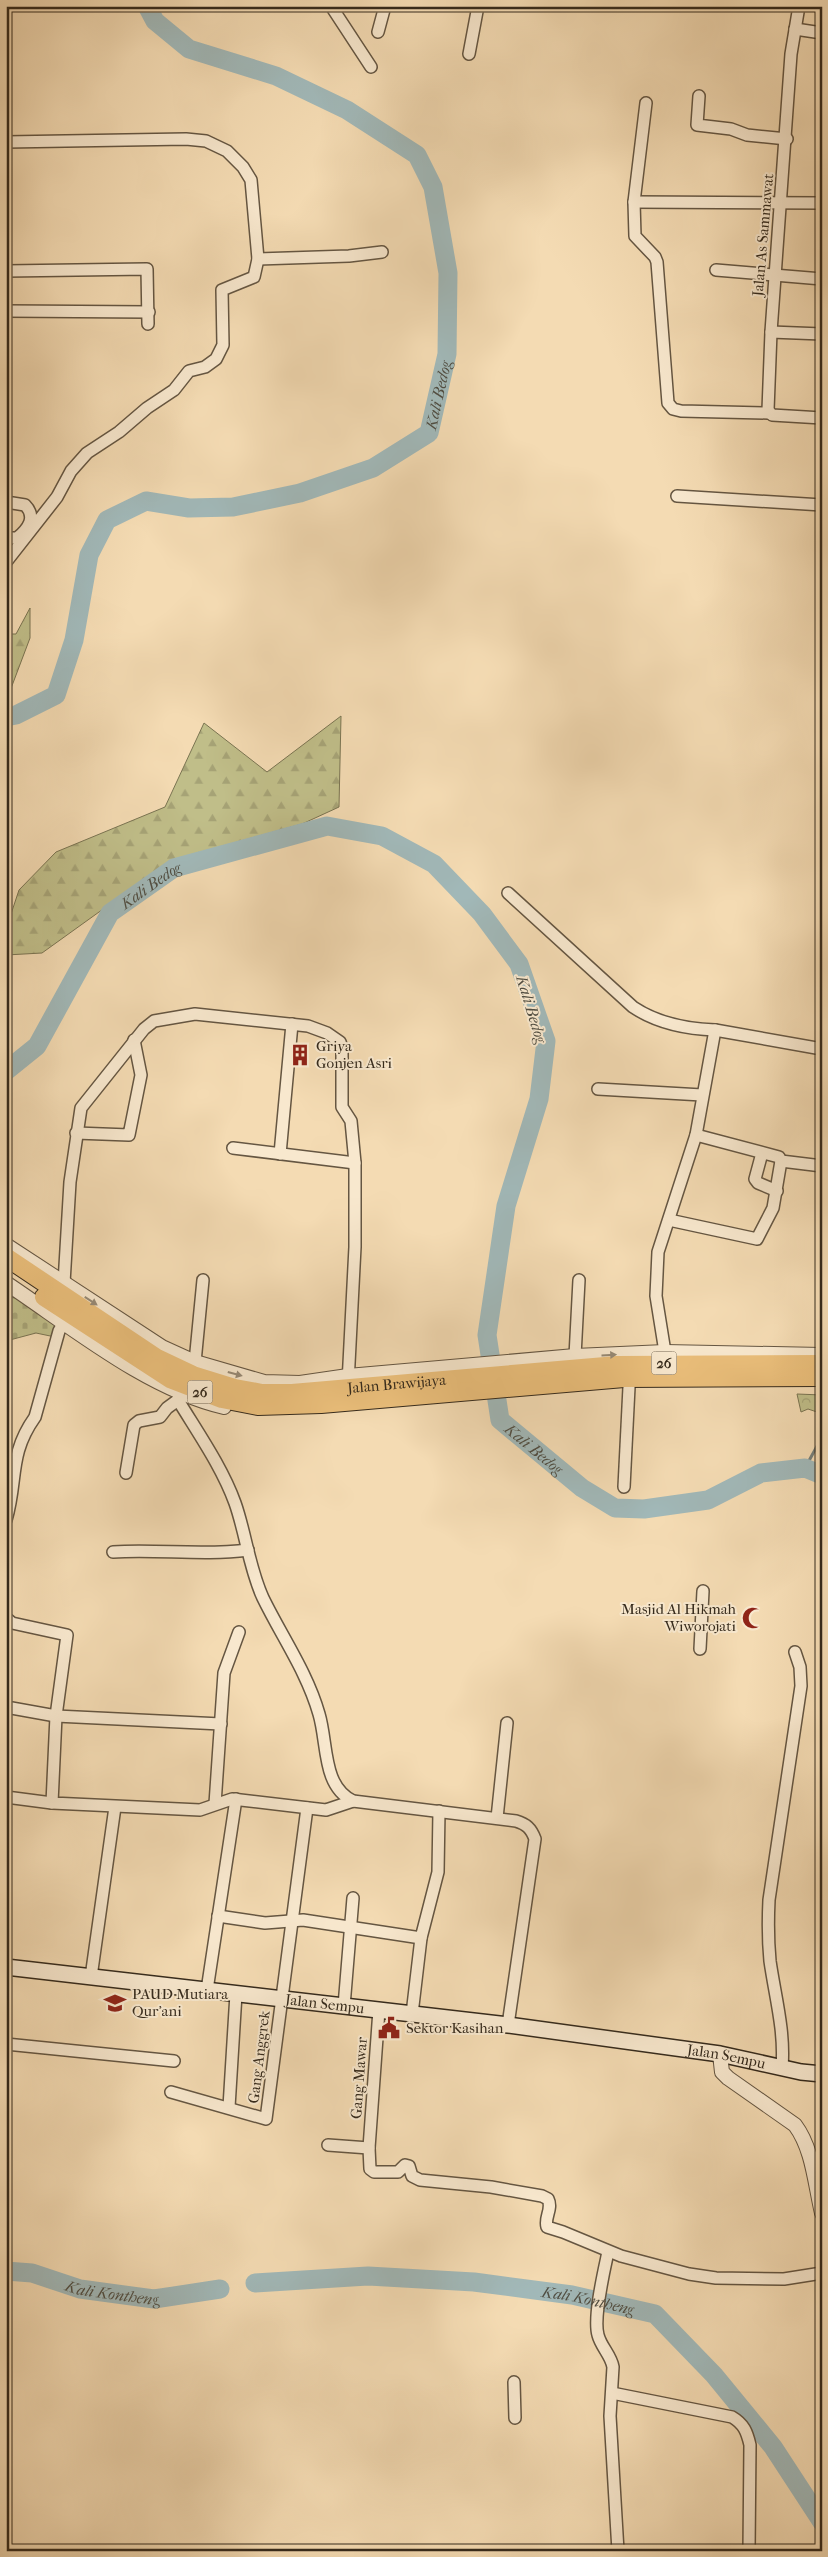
<svg xmlns="http://www.w3.org/2000/svg" width="828" height="2557" font-family="'IM FELL French Canon',serif">
	<style>
		.forest { fill: url(#forest-firs); stroke: #7a7452 }
		.cemetery { fill: url(#cemetery-stones); stroke: #7a7452 }
		.park { fill: url(#park-crowns); stroke: #7a7452 }
		.lines { fill: none; stroke-linecap: round; stroke-linejoin: round }
		.stream { stroke: #767f7a; stroke-width: 3 }
		.river { stroke: #a1b8b8; stroke-width: 19 }
		.minor-casing { stroke: #655642; stroke-width: 14 }
		.tertiary-casing { stroke: #655642; stroke-width: 16 }
		.secondary-casing { stroke: #352a1c; stroke-width: 18 }
		.trunk-casing { stroke: #352a1c; stroke-width: 20 }
		.minor { stroke: #f8e8ce; stroke-width: 11 }
		.tertiary { stroke: #f8e8ce; stroke-width: 14 }
		.secondary { stroke: #f8e8ce; stroke-width: 15 }
		.trunk { stroke: #eabe7a; stroke-width: 18 }
		.oneway { fill: #968975 }
		.labels { text-anchor: middle; stroke-width: 4; stroke-linejoin: round; paint-order: stroke }
		.shield { fill: #f8e8ce; stroke: #706351; stroke-width: 1 }
		.shield-label { font-size: 14px; font-weight: bold; fill: #352a1c }
		.street-label { font-size: 15px; fill: #352a1c; stroke: #f8e8ce }
		.poi-label { font-size: 15px; fill: #352a1c; stroke: #f8e8ce; text-anchor: start }
		.water-label { font-size: 16px; font-style: italic; fill: #504e43; stroke: #f8e8ce }
	</style>
	<defs>
		<pattern id="forest-firs" width="22" height="20" patternUnits="userSpaceOnUse" patternTransform="scale(1.25)"><rect width="22" height="20" fill="#c0be89"/><path d="M5 1l3.5 6h-7zM16 11l3.5 6h-7z" fill="#a6a376"/></pattern>
		<pattern id="cemetery-stones" width="16" height="16" patternUnits="userSpaceOnUse" patternTransform="scale(1.25)"><rect width="16" height="16" fill="#c0be89"/><path d="M2 7V4a2 2 0 0 1 4 0v3zM10 15v-3a2 2 0 0 1 4 0v3z" fill="#a6a376"/></pattern>
		<pattern id="park-crowns" width="20" height="18" patternUnits="userSpaceOnUse" patternTransform="scale(1.25)"><rect width="20" height="18" fill="#c0be89"/><path d="M2 6a3 3 0 1 1 6 0M12 15a3 3 0 1 1 6 0" fill="none" stroke="#a6a376"/></pattern>
	</defs>
	<rect width="100%" height="100%" fill="#f4dbb3"/>
	<filter id="stains"><feTurbulence type="fractalNoise" baseFrequency=".004" numOctaves="4"/><feColorMatrix values="0 0 0 0 .2 0 0 0 0 .09 0 0 0 0 .02 0 0 0 .5 -.17"/></filter>
	<radialGradient id="worn" r=".72"><stop offset=".6" stop-color="#630" stop-opacity="0"/><stop offset="1" stop-color="#630" stop-opacity=".3"/></radialGradient>
	<g class="forest">
		<polygon points="30,608 30,638 10,691 6,692 6,634 16,634"/>
		<polygon points="341,716 339,807 302,824 170,861 42,953 6,955 6,929 19,890 56,852 165,807 204,723 267,772"/>
	</g>
	<polygon class="cemetery" points="6,1297 22,1298 57,1323 55,1337 36,1333 6,1341"/>
	<polygon class="park" points="797,1394 822,1395 822,1405 817,1412 808,1409 801,1412"/>
	<g class="lines">
		<polyline class="stream" points="805,1468 822,1437"/>
		<g class="river">
			<path id="s1" d="M6,717L16,715L56,695L74,640L89,555L107,520L146,501L189,508L233,507L300,493L373,468L429,433L447,354L448,273L433,187L417,155L347,110L276,76L189,49L155,21L147,6"/>
			<path id="s2" d="M6,1071L37,1046L110,913L174,868L327,826L382,836L434,864L482,914L519,964L546,1041L539,1099L506,1206L487,1335L500,1420L582,1488L615,1508L644,1509L708,1500L761,1473L805,1468L822,1475"/>
			<path id="s3" d="M6,2271L32,2273L80,2289L154,2299L220,2289"/>
			<path id="s4" d="M255,2283L368,2276L474,2282L572,2295L655,2314L714,2375L773,2447L822,2522"/>
		</g>
		<g class="minor-casing">
			<g id="minor">
				<polyline points="799,6 791,54 771,332 768,410 772,415 822,418"/>
				<polyline points="333,9 371,67"/>
				<polyline points="795,29 822,33"/>
				<polyline points="378,32 385,6"/>
				<polyline points="469,54 478,6"/>
				<polyline points="699,96 697,125 731,129 747,135 787,139"/>
				<polyline points="646,103 634,202 635,236 655,257 657,262 668,403 673,409 681,411 769,413"/>
				<polyline points="6,142 186,139 206,141 227,151 243,167 251,180 258,259 254,277 222,290 223,345 216,359 205,367 189,371 174,390 147,408 119,432 87,453 71,471 57,497 6,562"/>
				<polyline points="634,202 822,203"/>
				<polyline points="258,259 349,256 382,252"/>
				<polyline points="716,270 822,279"/>
				<polyline points="6,271 147,269 148,324"/>
				<polyline points="6,311 149,312"/>
				<polyline points="771,332 822,334"/>
				<polyline points="677,496 822,505"/>
				<path d="M6,502L25,505C37,517 28,529 17,538H6"/>
				<path d="M508,893L633,1007C657,1023 686,1029 715,1030"/>
				<polyline points="598,1089 702,1095"/>
				<polyline points="76,1133 129,1135 141,1075 134,1040"/>
				<polyline points="696,1135 779,1157 781,1161 822,1166"/>
				<polyline points="233,1148 355,1163"/>
				<polyline points="762,1153 755,1179 758,1183 777,1191"/>
				<polyline points="280,1154 292,1024"/>
				<polyline points="669,1220 757,1239 773,1208 781,1161"/>
				<polyline points="64,1283 70,1182 81,1108 144,1029 154,1021 195,1014 308,1026 327,1033 340,1042 342,1048 342,1107 351,1121 355,1163 355,1247 348,1383"/>
				<polyline points="665,1352 656,1296 658,1252 696,1135 715,1030 822,1049"/>
				<polyline points="575,1356 579,1280"/>
				<polyline points="195,1362 203,1280"/>
				<path d="M179,1393L178,1400C198,1433 222,1467 235,1503C246,1534 249,1568 263,1598C282,1637 307,1672 319,1714C328,1744 322,1786 353,1801L516,1821C526,1824 531,1828 535,1839L508,2025"/>
				<polyline points="126,1473 134,1425 139,1421 160,1417 167,1408 178,1400"/>
				<polyline points="624,1487 629,1387"/>
				<path d="M6,1520C18,1480 8,1455 35,1417L59,1331L64,1322"/>
				<path d="M113,1552C158,1549 203,1556 248,1550"/>
				<polyline points="6,1618 12,1623 67,1635 56,1716 52,1803 200,1810 232,1799 326,1810 353,1801"/>
				<polyline points="700,1649 703,1591"/>
				<polyline points="6,1707 56,1716 221,1724"/>
				<polyline points="6,1797 52,1803"/>
				<polyline points="215,1804 224,1673 239,1632"/>
				<polyline points="497,1818 507,1723"/>
				<polyline points="218,1916 265,1923 303,1920 421,1938"/>
				<polyline points="91,1977 115,1807"/>
				<polyline points="207,1990 236,1799"/>
				<polyline points="344,2006 353,1898"/>
				<path d="M379,2010L369,2148L370,2169L374,2172H398L405,2165L409,2166L412,2176L420,2180L491,2187L542,2196L548,2199C553,2209 544,2217 547,2227L563,2232L621,2256L689,2274L716,2278L784,2279L822,2273"/>
				<polyline points="412,2014 421,1938 438,1872 439,1811"/>
				<polyline points="6,2044 174,2061"/>
				<path d="M782,2067C785,2031 775,1996 770,1961C768,1940 768,1920 769,1900L801,1686L800,1667L795,1652"/>
				<polyline points="171,2092 266,2119 307,1808"/>
				<polyline points="229,2107 236,1994"/>
				<polyline points="328,2145 369,2148"/>
				<path d="M608,2252C604,2271 593,2317 598,2335C601,2347 611,2355 613,2367L610,2416L618,2551"/>
				<polyline points="514,2382 515,2418"/>
				<path d="M612,2393L732,2417C744,2424 747,2432 750,2445L749,2551"/>
			</g>
		</g>
		<g class="tertiary-casing">
			<g id="tertiary">
				<polyline points="6,1245 162,1347 195,1362 264,1382 300,1383 348,1376 575,1356 665,1352 822,1355"/>
				<path d="M6,1283C72,1327 147,1389 224,1407"/>
				<path d="M720,2054L722,2072L728,2078L795,2125C813,2149 815,2184 822,2213"/>
			</g>
		</g>
		<g class="secondary-casing">
			<g id="secondary">
				<path id="s5" d="M6,1967L508,2025L720,2054L801,2072L822,2074"/>
			</g>
		</g>
		<g class="trunk-casing">
			<g id="trunk">
				<path id="s6" d="M6,1257L157,1358L193,1375L235,1388L262,1393H292L617,1365L822,1364"/>
				<polyline points="44,1297 170,1379 222,1399 258,1406 321,1404 624,1378 822,1377"/>
			</g>
		</g>
		<use href="#minor" class="minor"/>
		<use href="#tertiary" class="tertiary"/>
		<use href="#secondary" class="secondary"/>
		<use href="#trunk" class="trunk"/>
	</g>
	<defs><path id="oneway-solid" d="M-6-.8H1V-3.2L6.5 0L1 3.2V.8H-6Z" transform="scale(1.25)"/></defs>
	<g class="oneway">
		<use href="#oneway-solid" transform="translate(91 1301) rotate(33)"/>
		<use href="#oneway-solid" transform="translate(609 1355) rotate(-3)"/>
		<use href="#oneway-solid" transform="translate(235 1374) rotate(15)"/>
	</g>
	<defs>
		<g id="building-bare" transform="scale(1.725)"><path d="M-4-6H4V6H1V3H-1V6H-4ZM-2.5-4.3h1.7v1.8h-1.7ZM.8-4.3h1.7v1.8H.8ZM-2.5-1h1.7V.8h-1.7ZM.8-1h1.7V.8H.8Z" fill="#8f2418" stroke="#f8e8ce" stroke-width="2.5" paint-order="stroke"/></g>
		<g id="mosque-bare" transform="scale(1.725)"><path d="M3.5-4.9A6 6 0 1 0 3.5 4.9A5 5 0 1 1 3.5-4.9Z" fill="#8f2418" stroke="#f8e8ce" stroke-width="2.5" paint-order="stroke"/></g>
		<g id="school-bare" transform="scale(1.725)"><path d="M0-5L7-2L0 1L-7-2ZM-4 1L0 2.5L4 1V4Q0 6-4 4Z" fill="#8f2418" stroke="#f8e8ce" stroke-width="2.5" paint-order="stroke"/></g>
		<g id="civic-bare" transform="scale(1.725)"><path d="M-.6-6.5H3V-4.5H.6V-3L4-1V1h2V6H-6V1h2V-1L-.6-3ZM-1.2 2.5V6h2.4V2.5Z" fill="#8f2418" stroke="#f8e8ce" stroke-width="2.5" paint-order="stroke"/></g>
	</defs>
	<g fill-rule="evenodd">
		<use href="#building-bare" x="300" y="1055"/>
		<use href="#mosque-bare" x="753" y="1618"/>
		<use href="#school-bare" x="115" y="2003"/>
		<use href="#civic-bare" x="389" y="2028"/>
	</g>
	<g class="labels">
		<g class="shield">
			<rect x="651.5" y="1351.5" width="25" height="23" rx="4"/>
			<rect x="187.5" y="1380.5" width="25" height="23" rx="4"/>
		</g>
		<g class="shield-label">
			<text x="664" y="1368">26</text>
			<text x="200" y="1397">26</text>
		</g>
		<g class="street-label">
			<text transform="translate(763 235) rotate(-85)" y="5">Jalan As Sammawat</text>
			<text dy="5" stroke="none"><textPath href="#s6" startOffset="428">Jalan Brawijaya</textPath></text>
			<text dy="5" stroke="none"><textPath href="#s5" startOffset="321">Jalan Sempu</textPath></text>
			<text transform="translate(259 2057) rotate(-83)" y="5">Gang Anggrek</text>
			<text dy="5" stroke="none"><textPath href="#s5" startOffset="726">Jalan Sempu</textPath></text>
			<text transform="translate(359 2078) rotate(-86)" y="5">Gang Mawar</text>
		</g>
		<g class="poi-label">
			<text x="316" y="1051">Griya<tspan x="316" dy="17">Gonjen Asri</tspan></text>
			<text x="736" y="1614" text-anchor="end">Masjid Al Hikmah<tspan x="736" dy="17">Wiworojati</tspan></text>
			<text x="132" y="1999">PAUD Mutiara<tspan x="132" dy="17">Qur'ani</tspan></text>
			<text x="406" y="2033">Sektor Kasihan</text>
		</g>
		<g class="water-label">
			<text dy="6" stroke="none"><textPath href="#s1" startOffset="620">Kali Bedog</textPath></text>
			<text dy="6" stroke="none"><textPath href="#s2" startOffset="241">Kali Bedog</textPath></text>
			<text transform="translate(532 1009) rotate(73)" y="6">Kali Bedog</text>
			<text dy="6" stroke="none"><textPath href="#s2" startOffset="1188">Kali Bedog</textPath></text>
			<text dy="6" stroke="none"><textPath href="#s3" startOffset="109">Kali Kontheng</textPath></text>
			<text dy="6" stroke="none"><textPath href="#s4" startOffset="335">Kali Kontheng</textPath></text>
		</g>
	</g>
	<rect width="828" height="2557" fill="none" stroke="#f4dbb3" stroke-width="25"/>
	<rect x="8" y="8" width="813" height="2542" fill="none" stroke="#352a1c" stroke-width="2.5"/>
	<rect x="12" y="12" width="803" height="2532" fill="none" stroke="#352a1c"/>
	<rect width="100%" height="100%" filter="url(#stains)"/>
	<rect width="100%" height="100%" fill="url(#worn)"/>
</svg>
